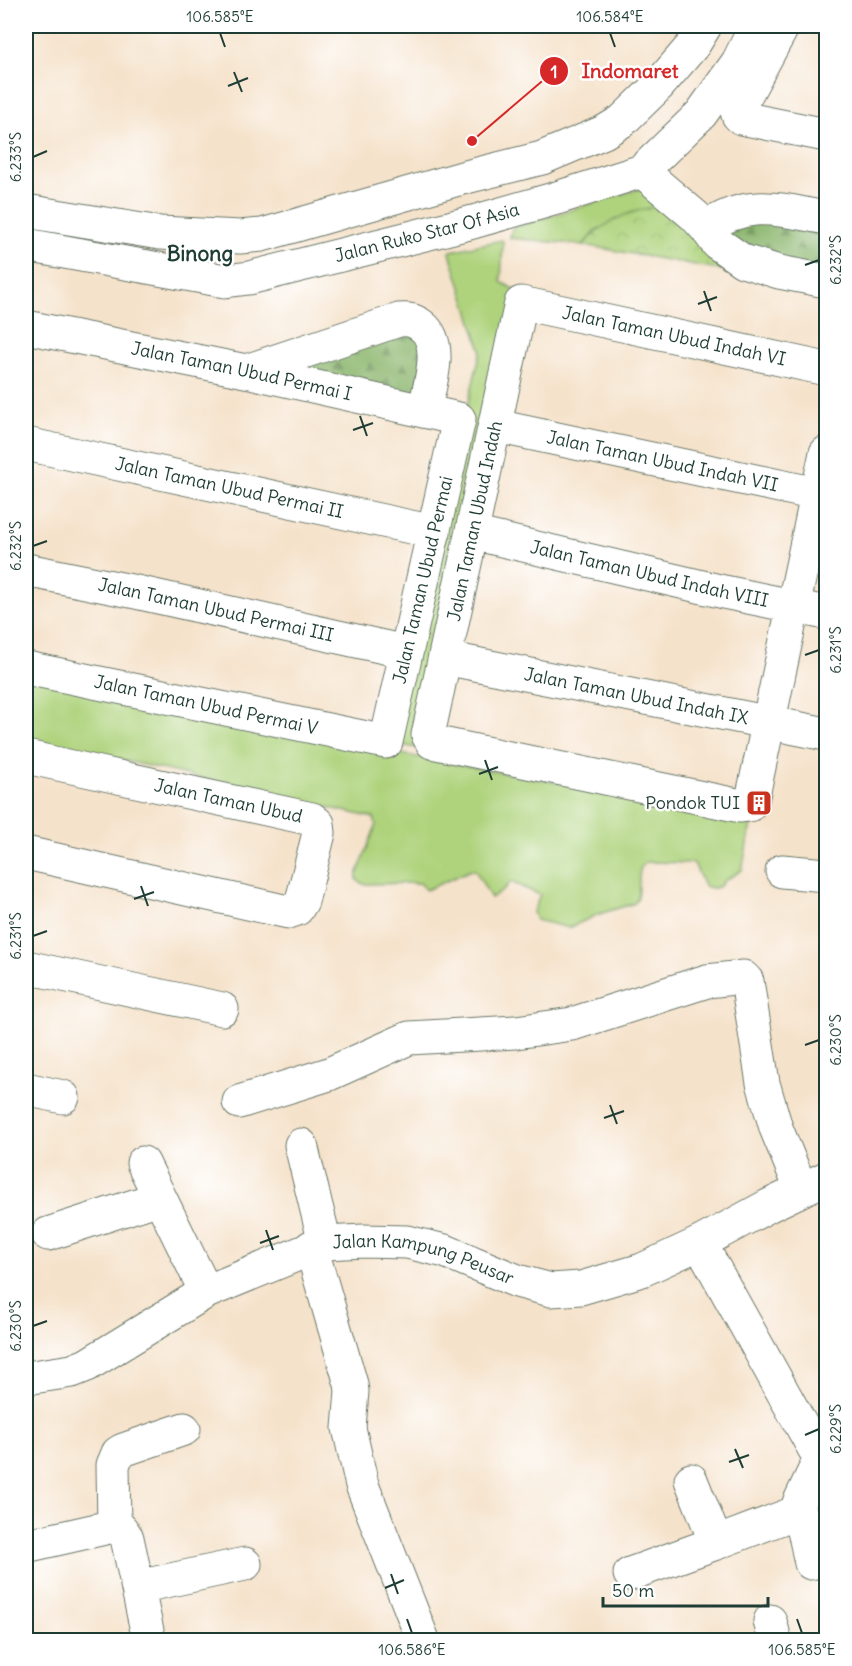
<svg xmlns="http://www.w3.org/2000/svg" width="852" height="1666" font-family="Delius,sans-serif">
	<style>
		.grass { fill: #aed37c; stroke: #668858; stroke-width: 1.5 }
		.forest { fill: url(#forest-firs); stroke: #547950; stroke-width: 1.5 }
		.park { fill: url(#park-crowns); stroke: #668858; stroke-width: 1.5 }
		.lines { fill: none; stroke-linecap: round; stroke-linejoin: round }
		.minor-casing { stroke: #6a7768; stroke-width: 35 }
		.minor { stroke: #fff; stroke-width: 33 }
		.ticks { fill: none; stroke: #1f3d34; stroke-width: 2 }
		.labels { text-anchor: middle; stroke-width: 5; stroke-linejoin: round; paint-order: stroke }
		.street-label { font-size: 18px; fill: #1f3d34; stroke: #fff }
		.poi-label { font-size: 18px; fill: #1f3d34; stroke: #fff; text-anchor: end }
		.quarter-label { font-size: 21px; font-weight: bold; fill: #1f3d34; stroke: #fff }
		.leader { fill: none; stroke: #d62828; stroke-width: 2 }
		.callout-dot { fill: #d62828; stroke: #fff; stroke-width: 2 }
		.mark-label { font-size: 18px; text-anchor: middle; font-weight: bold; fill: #fff }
		.callout-label { font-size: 20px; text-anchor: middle; font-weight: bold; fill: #d62828; stroke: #fff; stroke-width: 5; stroke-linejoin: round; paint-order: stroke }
		.neatline { fill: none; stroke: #1f3d34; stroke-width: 2 }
		.ticks-label { font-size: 15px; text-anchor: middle; fill: #1f3d34 }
	</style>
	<defs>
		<pattern id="forest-firs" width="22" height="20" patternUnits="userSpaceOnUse" patternTransform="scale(1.5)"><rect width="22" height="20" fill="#8ab56c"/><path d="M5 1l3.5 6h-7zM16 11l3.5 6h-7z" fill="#70945a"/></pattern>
		<pattern id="park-crowns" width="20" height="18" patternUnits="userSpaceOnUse" patternTransform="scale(1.5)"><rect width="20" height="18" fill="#aed37c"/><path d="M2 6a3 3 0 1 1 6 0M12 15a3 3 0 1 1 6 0" fill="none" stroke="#95b66c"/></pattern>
	</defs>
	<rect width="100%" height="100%" fill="#fff"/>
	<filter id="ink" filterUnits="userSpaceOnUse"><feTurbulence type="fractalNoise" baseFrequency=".0167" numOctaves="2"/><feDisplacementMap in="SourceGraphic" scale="12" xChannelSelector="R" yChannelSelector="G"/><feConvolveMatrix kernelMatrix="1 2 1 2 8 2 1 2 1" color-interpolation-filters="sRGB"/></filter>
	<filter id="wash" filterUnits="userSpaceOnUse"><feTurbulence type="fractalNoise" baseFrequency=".008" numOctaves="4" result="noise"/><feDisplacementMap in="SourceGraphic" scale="24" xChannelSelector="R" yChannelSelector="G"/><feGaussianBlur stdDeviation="1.35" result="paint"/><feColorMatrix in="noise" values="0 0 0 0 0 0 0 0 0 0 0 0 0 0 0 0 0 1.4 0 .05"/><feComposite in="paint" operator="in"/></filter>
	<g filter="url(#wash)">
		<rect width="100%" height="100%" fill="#f5e2ca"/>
		<g class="grass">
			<polygon points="658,183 678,202 596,230 583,245 510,238 512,228"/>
			<polygon points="502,240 503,241 501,282 519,292 427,750 386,742 481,350 450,253 451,251"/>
			<path d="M26,675L396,753L748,818L751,824L742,870L724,881L719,887L712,888L704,886L694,863L646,862C633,871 644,891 635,903L599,914L569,928L536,920L533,912L540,895L511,882L500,893L491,898L475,870H471L426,890L420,883L363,884L357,880V875L376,825L374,818L26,738Z"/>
		</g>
		<g class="forest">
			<polygon points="826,218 826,281 743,261 719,219"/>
			<polygon points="420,325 424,411 246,371"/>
		</g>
		<path class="park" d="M678,202L740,273L583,245C610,214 639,209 678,202Z"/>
	</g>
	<g filter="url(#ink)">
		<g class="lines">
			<g class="minor-casing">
				<g id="minor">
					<polyline points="783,26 737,111 738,115 741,118 826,135"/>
					<polyline points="642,171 695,216 706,228 717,243 743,261 779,272 826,281"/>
					<polyline points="26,211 160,233 240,237 262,235 462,178 542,158 604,132 622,121 658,86 694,44 705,26"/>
					<path d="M706,228C748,198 781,210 826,218"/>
					<path id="s1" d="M26,245L225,281L249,278L473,222L557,198L642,171L701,114L738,62L756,26"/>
					<path id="s2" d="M26,327L246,371L459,419L386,742L26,668"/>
					<polyline points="826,369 521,303 428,735 432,742 741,806 749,805 752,800 826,453"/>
					<path d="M246,371L399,320C408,319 414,320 422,326C445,344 429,387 424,411"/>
					<path id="s3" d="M496,426L826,496"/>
					<path id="s4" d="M26,444L434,532"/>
					<path id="s5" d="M472,533L724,592L826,613"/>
					<path id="s6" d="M26,570L136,592L406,652"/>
					<path id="s7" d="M445,658L826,734"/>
					<path id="s8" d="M26,757L312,819L318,824L319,833L302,901L297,909L288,912L26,853"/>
					<polyline points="782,871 826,875"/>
					<polyline points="26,967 222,1009"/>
					<polyline points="26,1089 63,1097"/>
					<polyline points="239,1102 329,1074 409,1038 516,1032 572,1024 707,981 743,977 747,981 763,1083 776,1128 801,1189"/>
					<polyline points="301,1145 325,1243"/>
					<polyline points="143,1163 206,1292"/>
					<polyline points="48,1234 159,1198"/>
					<polyline points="311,1247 351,1384 352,1391 349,1428 362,1485 423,1640"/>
					<path id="s9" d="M26,1378L72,1371L87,1365L206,1292L325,1243L364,1241L407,1242L445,1251L517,1281L551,1290L581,1288L642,1270L700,1243L768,1206L826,1178"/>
					<polyline points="691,1480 716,1543 800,1511 799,1503 820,1459 700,1243"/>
					<polyline points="800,1511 811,1563"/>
					<polyline points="114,1526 113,1465 118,1453 123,1450 184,1429"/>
					<polyline points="26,1546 114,1526 121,1529 127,1538 149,1640"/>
					<polyline points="630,1574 716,1543"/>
					<polyline points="138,1587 245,1564"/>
					<polyline points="770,1621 775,1640"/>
				</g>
			</g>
			<use href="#minor" class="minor"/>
		</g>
	</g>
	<path class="ticks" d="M220,33L225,47M610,33L615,47M234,72L242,92M228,86L248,78M33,157L47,151M805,265L819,260M704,291L711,311M698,304L717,297M360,416L367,436M353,430L373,423M33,546L47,541M805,655L819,650M485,760L492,780M479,774L498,767M141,886L148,906M134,899L154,892M33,936L47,931M805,1045L819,1040M610,1105L617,1124M604,1118L624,1111M266,1230L273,1250M260,1243L279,1236M33,1326L47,1321M805,1435L819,1429M735,1449L743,1468M729,1462L749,1455M391,1574L398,1594M385,1588L404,1580M407,1619L412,1633M797,1619L802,1633"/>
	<defs>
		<g id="building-square" transform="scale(1.35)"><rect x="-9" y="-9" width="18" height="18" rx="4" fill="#c8321e" stroke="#fff"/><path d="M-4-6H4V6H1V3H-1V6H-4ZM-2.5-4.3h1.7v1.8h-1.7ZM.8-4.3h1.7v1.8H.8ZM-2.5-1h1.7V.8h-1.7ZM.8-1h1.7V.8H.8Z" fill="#fff"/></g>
	</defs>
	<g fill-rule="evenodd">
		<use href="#building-square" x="759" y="803"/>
	</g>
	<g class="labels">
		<g class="street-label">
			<text dy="6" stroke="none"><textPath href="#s1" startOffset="410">Jalan Ruko Star Of Asia</textPath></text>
			<text transform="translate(674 336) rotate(12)" y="6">Jalan Taman Ubud Indah VI</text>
			<text dy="6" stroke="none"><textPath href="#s2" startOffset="220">Jalan Taman Ubud Permai I</textPath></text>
			<text dy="6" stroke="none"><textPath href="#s3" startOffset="170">Jalan Taman Ubud Indah VII</textPath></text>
			<text dy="6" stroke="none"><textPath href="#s4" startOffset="208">Jalan Taman Ubud Permai II</textPath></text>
			<text transform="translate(475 521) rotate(-78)" y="6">Jalan Taman Ubud Indah</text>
			<text dy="6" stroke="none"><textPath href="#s5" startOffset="182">Jalan Taman Ubud Indah VIII</textPath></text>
			<text transform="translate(423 580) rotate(-77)" y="6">Jalan Taman Ubud Permai</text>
			<text dy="6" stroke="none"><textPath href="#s6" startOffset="194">Jalan Taman Ubud Permai III</textPath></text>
			<text dy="6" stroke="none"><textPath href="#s7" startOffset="195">Jalan Taman Ubud Indah IX</textPath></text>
			<text transform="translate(206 705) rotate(12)" y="6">Jalan Taman Ubud Permai V</text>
			<text dy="6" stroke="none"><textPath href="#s8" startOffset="207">Jalan Taman Ubud</textPath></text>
			<text dy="6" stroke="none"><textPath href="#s9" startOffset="432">Jalan Kampung Peusar</textPath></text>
		</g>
		<g class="poi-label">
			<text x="740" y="809">Pondok TUI</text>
		</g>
		<g class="quarter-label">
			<text x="200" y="261">Binong</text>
		</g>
	</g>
	<path class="leader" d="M472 141L554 71"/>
	<g class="callout-dot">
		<circle cx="472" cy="141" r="6"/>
		<circle cx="554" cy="71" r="15"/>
	</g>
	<g class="mark-label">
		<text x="554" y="78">1</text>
	</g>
	<g class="callout-label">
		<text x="630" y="78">Indomaret</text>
	</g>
	<rect width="852" height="1666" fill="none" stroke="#fff" stroke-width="66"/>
	<path d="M603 1597v9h165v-9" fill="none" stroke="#1f3d34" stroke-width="3"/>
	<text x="612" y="1597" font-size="18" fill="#1f3d34" stroke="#ffffff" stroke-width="4.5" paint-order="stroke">50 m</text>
	<rect x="33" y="33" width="786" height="1600" class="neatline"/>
	<g class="ticks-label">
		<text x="220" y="22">106.585°E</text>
		<text x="610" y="22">106.584°E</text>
		<text transform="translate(16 157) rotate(-90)" y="5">6.233°S</text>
		<text transform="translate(836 260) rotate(-90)" y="5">6.232°S</text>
		<text transform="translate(16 546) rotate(-90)" y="5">6.232°S</text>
		<text transform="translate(836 650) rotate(-90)" y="5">6.231°S</text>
		<text transform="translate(16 936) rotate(-90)" y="5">6.231°S</text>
		<text transform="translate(836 1040) rotate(-90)" y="5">6.230°S</text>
		<text transform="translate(16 1326) rotate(-90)" y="5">6.230°S</text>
		<text transform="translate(836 1429) rotate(-90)" y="5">6.229°S</text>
		<text x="412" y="1655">106.586°E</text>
		<text x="802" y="1655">106.585°E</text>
	</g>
</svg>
